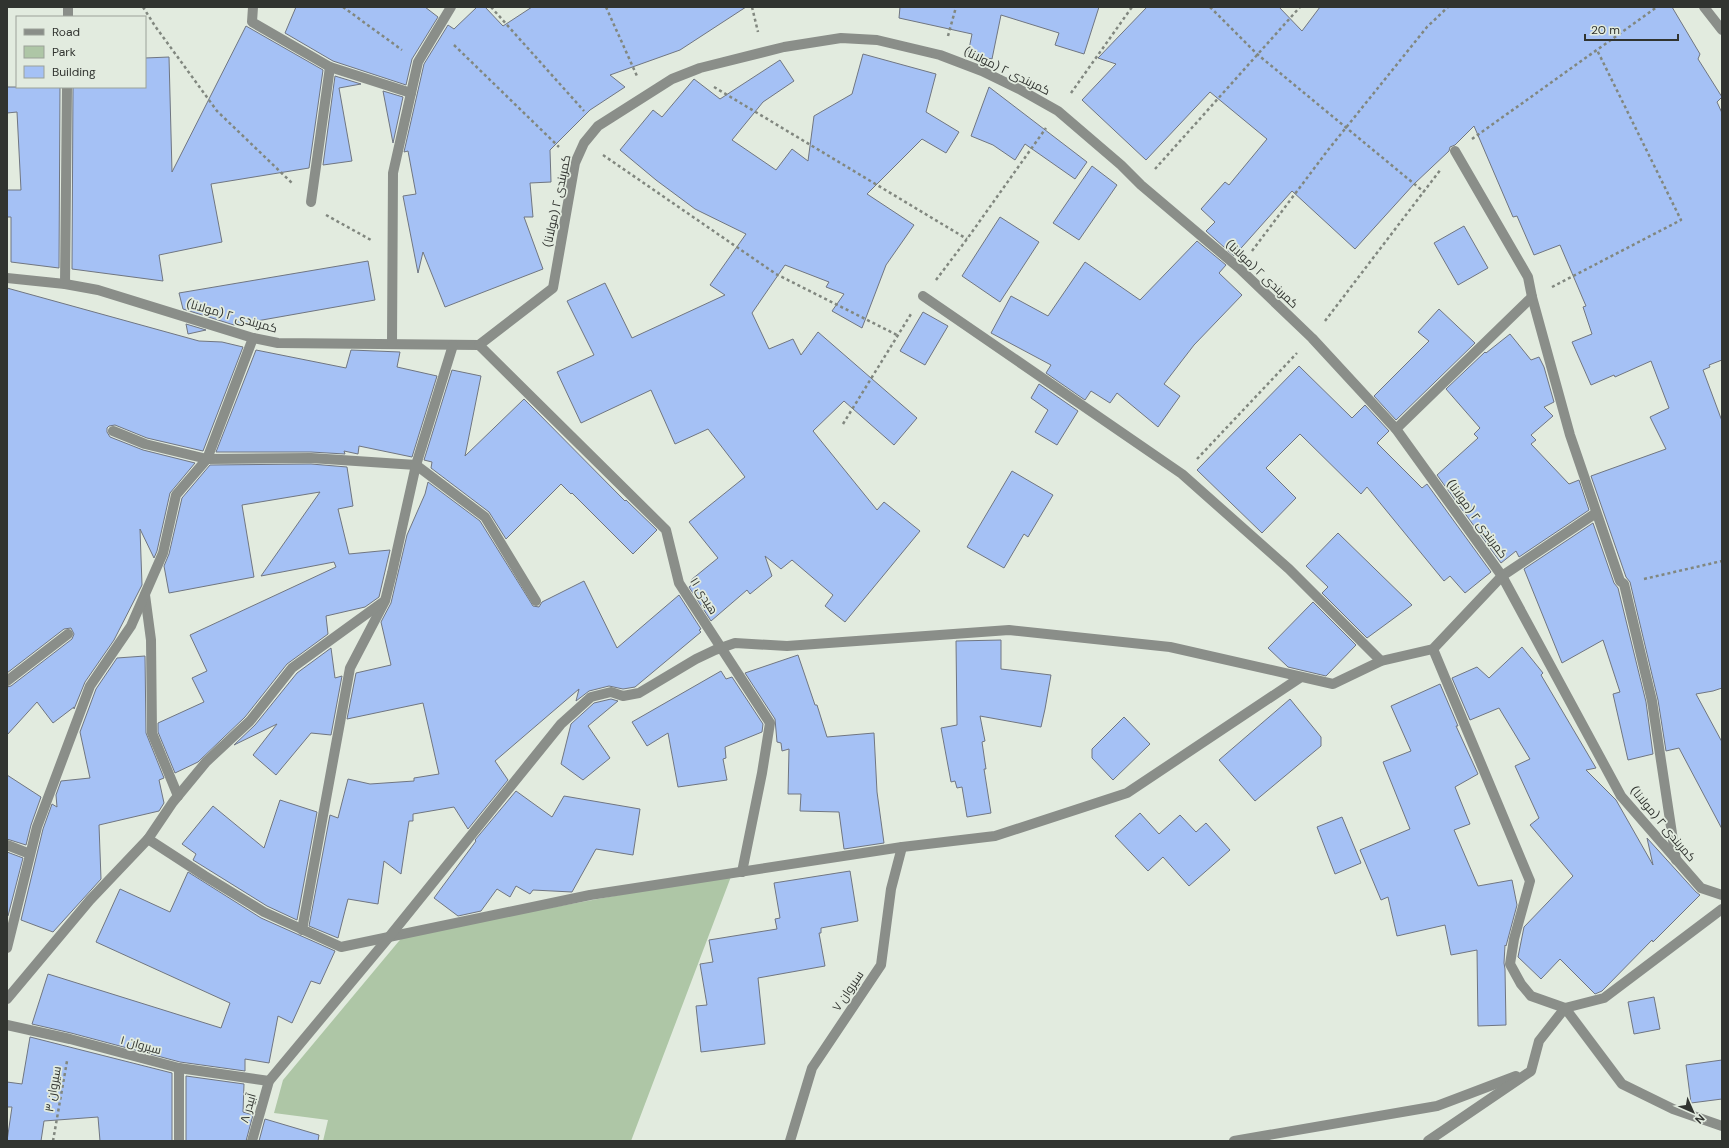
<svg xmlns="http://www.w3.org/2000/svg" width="1729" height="1148" font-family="'DM Sans',Cairo,sans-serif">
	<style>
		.green { fill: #aec6a6 }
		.building { fill: #a5c1f5; stroke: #707681 }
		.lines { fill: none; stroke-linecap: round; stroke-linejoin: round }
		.path { stroke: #81877f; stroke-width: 2.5; stroke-dasharray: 3 3; stroke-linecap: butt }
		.minor { stroke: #8a8e89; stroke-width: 10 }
		.labels { text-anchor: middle; stroke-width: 3.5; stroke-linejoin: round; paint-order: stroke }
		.street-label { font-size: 12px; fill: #313430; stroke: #e2ebdf }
	</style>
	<rect width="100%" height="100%" fill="#e2ebdf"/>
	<polygon class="green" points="732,874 631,1141 323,1141 328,1120 274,1113 283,1080 404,935"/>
	<g class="building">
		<polygon points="296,7 425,7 438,17 412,59 406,85 333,61 285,33"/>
		<polygon points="477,7 485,7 503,26 532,7 746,7 680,50 610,75 625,87 590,110 550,150 551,182 530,183 533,217 524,217 543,269 445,307 423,252 418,273 403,196 416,194 408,151 404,152 424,64 448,25 454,29"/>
		<polygon points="900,7 1099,7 1084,54 1055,45 1059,33 1001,15 992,59 968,54 972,34 899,18"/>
		<polygon points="1147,7 1279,7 1302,31 1320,7 1672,7 1700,54 1698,59 1722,97 1717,102 1722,113 1722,360 1709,365 1710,367 1703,370 1722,421 1722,688 1713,691 1696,694 1722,742 1722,829 1679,748 1666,751 1658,700 1630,582 1626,577 1591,476 1666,449 1650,417 1669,408 1651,361 1615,377 1614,375 1591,385 1572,342 1592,334 1583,307 1586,306 1560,245 1534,255 1517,216 1513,217 1474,126 1455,145 1450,147 1449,151 1414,184 1355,249 1292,191 1234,256 1206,231 1215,222 1201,209 1225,182 1229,185 1267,139 1210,92 1146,160 1082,100 1116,64 1098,58"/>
		<polygon points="246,26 323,70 309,168 211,184 222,242 159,255 163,281 72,269 73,87 145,87 145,58 169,57 172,172"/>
		<polygon points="863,54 936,74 926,112 959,132 946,153 922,139 867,194 914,225 886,265 862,328 832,311 844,294 826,287 829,282 785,265 752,313 769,349 793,339 801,355 818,332 917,418 894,445 844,401 813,431 877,510 884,502 920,531 845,622 825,606 833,595 792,560 781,569 765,556 772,576 750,594 747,590 711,621 689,587 693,584 691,580 718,558 689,522 745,477 708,429 675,444 651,390 581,423 557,372 594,355 567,301 605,283 632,338 725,295 710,285 746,234 695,209 656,180 620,150 653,110 662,117 694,79 720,99 780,60 794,81 763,102 732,140 776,170 792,149 808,161 814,116 852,94"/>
		<polygon points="335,76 361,84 339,88 352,161 323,165"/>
		<polygon points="7,87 60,87 59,268 11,262 11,217 7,217 7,190 21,190 17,112 7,113"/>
		<polygon points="989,87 1087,162 1075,179 1025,144 1015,160 993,145 971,136"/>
		<polygon points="383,91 403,97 393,143"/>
		<polygon points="1092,166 1117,185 1079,240 1053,223"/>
		<polygon points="1000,217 1039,242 1000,302 962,276"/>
		<polygon points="1464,226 1488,268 1458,285 1434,243"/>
		<polygon points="1197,241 1226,265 1219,273 1242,295 1194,345 1164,384 1180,396 1158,427 1117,393 1110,403 1091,391 1085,400 1046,373 1051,365 991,333 1011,296 1048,316 1085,262 1140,300"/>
		<polygon points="368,261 375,300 234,325 183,309 179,293"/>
		<polygon points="7,288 199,341 222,342 243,347 203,451 147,438 115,425 109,426 107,428 107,432 110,437 143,450 195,463 170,493 157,551 154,558 140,529 142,585 114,640 85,682 74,709 74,707 53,723 37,702 7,735 7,687 11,686 72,639 74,634 71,628 64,629 7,673"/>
		<polygon points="1439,309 1475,343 1396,420 1374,396 1429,341 1418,332"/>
		<polygon points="923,312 948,326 925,365 900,351"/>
		<polygon points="186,324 206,330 188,334"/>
		<polygon points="1510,334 1531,360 1539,357 1544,367 1554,402 1544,407 1553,416 1531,435 1536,440 1531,444 1569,484 1579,480 1589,510 1519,557 1516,551 1501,563 1437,475 1478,438 1474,434 1480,428 1446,389 1485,352 1486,353"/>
		<polygon points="256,350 346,368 351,350 400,352 397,367 437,376 412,457 359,446 358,454 344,451 345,454 311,452 216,452"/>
		<polygon points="1299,366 1352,418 1365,405 1389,431 1377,443 1422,488 1427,484 1491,572 1465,593 1450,576 1444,581 1367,487 1361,494 1300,434 1266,468 1296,498 1262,533 1197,470"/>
		<polygon points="452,370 481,376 465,456 524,399 625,501 626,500 657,530 633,554 572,493 571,494 561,484 506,539 489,512 431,468 432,462 424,460"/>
		<polygon points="1039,384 1078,411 1057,445 1035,432 1048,410 1031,398"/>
		<polygon points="311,464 347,467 353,506 338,509 349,554 390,550 379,597 365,607 326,616 328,634 287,664 245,717 198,762 175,773 158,732 158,723 204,702 192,678 207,671 190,635 336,567 334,562 261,576 320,492 242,505 254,577 169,593 164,566 169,554 182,498 210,465"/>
		<polygon points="1012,471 1053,495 1028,537 1024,534 1004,568 967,547"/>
		<polygon points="428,482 480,521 533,606 539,607 542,602 584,581 617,648 679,595 701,629 699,630 701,632 635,687 623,689 609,686 589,691 576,701 579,689 495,761 508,780 468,829 454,807 413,814 413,821 409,821 401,874 384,861 378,904 348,899 338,938 309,926 330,815 338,818 348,779 370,784 414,781 414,778 439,774 423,703 347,719 356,673 391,665 381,622 391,603 407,535 425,494"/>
		<polygon points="1593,523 1614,583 1618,588 1646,702 1653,754 1628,760 1613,694 1620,692 1603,640 1562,663 1524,569"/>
		<polygon points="1338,533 1412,605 1367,638 1322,593 1328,587 1306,566"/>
		<polygon points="1313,602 1356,645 1326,676 1288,667 1268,648"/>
		<polygon points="1001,640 1001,669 1051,675 1045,709 1041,727 980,716 985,741 982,742 986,769 984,769 991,813 967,817 962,787 957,788 955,781 951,782 941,728 957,725 956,641"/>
		<polygon points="1522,647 1543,673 1541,675 1596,768 1586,770 1616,800 1653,865 1647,838 1696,892 1700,895 1653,942 1652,940 1602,991 1595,994 1560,959 1541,979 1518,957 1524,927 1573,876 1530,825 1539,818 1515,766 1530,759 1499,708 1470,720 1452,678 1477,667 1489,678"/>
		<polygon points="331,648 335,678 342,676 331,735 311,733 276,775 253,755 277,724 234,745 255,725 297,673"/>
		<polygon points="798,655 815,705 817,705 827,737 874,733 877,792 884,843 844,849 839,812 800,811 801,794 788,794 789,749 782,751 781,743 777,742 775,719 745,673"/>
		<polygon points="145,656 146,733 164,778 159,780 164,803 159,811 99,825 101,879 53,932 21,920 43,829 52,804 57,807 56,795 61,781 90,778 80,732 96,689 117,658"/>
		<polygon points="721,671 726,679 732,677 763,724 762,732 725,747 726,758 723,759 727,780 678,787 668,733 647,746 632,722"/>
		<polygon points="1440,684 1458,726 1456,726 1478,774 1455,787 1470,824 1454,830 1478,886 1512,880 1517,905 1506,946 1505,945 1504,963 1505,969 1506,1025 1478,1026 1477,950 1451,955 1445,925 1397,936 1388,897 1381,900 1360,850 1410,829 1383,762 1411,751 1391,706"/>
		<polygon points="611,699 618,701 588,726 610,758 583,780 561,764 571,724 594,703"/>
		<polygon points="1290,699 1321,737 1321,746 1255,801 1219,760"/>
		<polygon points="1124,717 1150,744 1113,780 1092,758 1092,749"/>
		<polygon points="7,775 41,797 31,825 26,845 7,839"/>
		<polygon points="516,791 552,817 564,796 640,809 633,855 596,849 572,892 533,890 530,894 516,886 510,897 497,889 481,911 458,916 434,898 476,841 475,840"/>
		<polygon points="280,800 317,812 297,920 267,906 193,860 196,854 182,844 213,806 264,848"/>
		<polygon points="1140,813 1159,834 1180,815 1196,832 1206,823 1230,850 1189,886 1163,857 1148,871 1115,836"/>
		<polygon points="1342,817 1361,863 1335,874 1317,827"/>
		<polygon points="7,852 23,858 8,916 7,915"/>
		<polygon points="850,871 858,921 821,928 821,933 819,933 825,966 758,978 765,1044 701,1052 696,1006 707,1005 700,964 713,962 709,940 777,929 775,919 780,918 774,883"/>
		<polygon points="188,872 261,918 335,951 320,984 311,981 292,1023 278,1016 269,1063 245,1059 245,1071 180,1062 71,1033 32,1024 48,974 221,1028 230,1003 96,942 120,889 170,912"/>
		<polygon points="1654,997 1660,1029 1634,1034 1628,1002"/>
		<polygon points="30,1037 172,1073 172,1141 100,1141 98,1117 44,1121 41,1141 7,1141 12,1107 7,1107 7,1082 22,1084"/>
		<polygon points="1722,1060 1722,1099 1691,1103 1686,1065"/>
		<polygon points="186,1076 244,1084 243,1112 253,1115 246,1141 186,1141"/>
		<polygon points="265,1119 319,1135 318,1141 259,1141"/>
	</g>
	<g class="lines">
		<g class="path">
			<polyline points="143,7 155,26 217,111 292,183"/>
			<polyline points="343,7 402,50"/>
			<polyline points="491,7 584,111"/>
			<polyline points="606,7 637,76"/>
			<polyline points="752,7 758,32"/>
			<polyline points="1210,7 1257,54 1424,192"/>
			<polyline points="948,36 956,7"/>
			<polyline points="454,45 559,147"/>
			<polyline points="714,87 967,239"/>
			<polyline points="1071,93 1132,7"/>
			<polyline points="1472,139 1657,7"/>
			<polyline points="603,155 776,274 897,335"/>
			<polyline points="1155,169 1300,7"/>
			<polyline points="326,215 371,240"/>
			<polyline points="1252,251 1328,150 1427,27 1448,7"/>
			<polyline points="936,280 967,239 1046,128"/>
			<polyline points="1552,287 1681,220 1597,50"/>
			<polyline points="1325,321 1441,169"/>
			<polyline points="843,424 911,314"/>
			<polyline points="1197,459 1297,353"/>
			<polyline points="1644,579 1722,561"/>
			<polyline points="53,1141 67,1061"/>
		</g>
		<g class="minor">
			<polyline points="253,7 252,22 330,67 411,93"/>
			<polyline points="1704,7 1722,30"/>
			<polyline points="68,17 68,7"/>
			<polyline points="1455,151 1528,277 1532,297 1570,435 1620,581 1624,584 1652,701 1676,860"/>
			<polyline points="311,202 330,67"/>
			<polyline points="7,278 65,284 98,290 253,338 278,343 479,345 553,288 575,163 584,143 598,126 672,79 700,68 784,47 841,38 877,40 940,55 982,71 1019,89 1058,111 1121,165 1141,185 1239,268 1312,338 1396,429 1502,576 1621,796 1701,888 1722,895"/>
			<polyline points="65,284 67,87"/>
			<polyline points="923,296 1182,474 1289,569 1381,661"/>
			<polyline points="392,344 393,173 418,62 451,7"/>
			<polyline points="479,345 666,530 679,583 770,723 762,773 742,872"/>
			<polyline points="1396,429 1532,297"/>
			<polyline points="113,431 145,444 207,459 311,458 416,465 485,517 536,601"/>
			<polyline points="145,595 151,640 152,733 178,796"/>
			<polyline points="1433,649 1530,881 1514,939 1510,964 1521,984 1531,996 1565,1008 1622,1084 1673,1109 1722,1126"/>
			<polyline points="7,681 68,634"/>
			<polyline points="148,839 205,876 264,912 341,947 590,895 902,847 995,836 1127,793 1301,677"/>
			<polyline points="7,845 30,854"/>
			<polyline points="302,930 350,668 385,601 392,573 416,465 453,345"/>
			<polyline points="7,948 37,827 90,686 131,626 163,553 176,495 207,459 253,338"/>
			<polyline points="7,999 90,900 148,839 173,802 206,762 250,721 292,668 383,602"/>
			<polyline points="7,1025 70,1039 179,1068 269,1081"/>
			<polyline points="179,1068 179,1141"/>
			<polyline points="252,1141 269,1081 389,937 561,724 591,697 611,692 623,696 639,693 696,659 715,650 735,643 787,646 1009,630 1170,647 1333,684 1381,661 1433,649 1502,576 1596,513"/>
			<polyline points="790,1141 812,1068 881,965 891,889 902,847"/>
			<polyline points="1234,1141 1437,1106 1516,1076"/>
			<polyline points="1428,1141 1531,1071 1539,1041 1565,1008 1604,998 1722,909"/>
		</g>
	</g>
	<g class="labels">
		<g class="street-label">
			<text transform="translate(1007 71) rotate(26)" y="4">کمربندی ۲ (مولانا)</text>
			<text transform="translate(557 201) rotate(-78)" y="4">کمربندی ۲ (مولانا)</text>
			<text transform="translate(1262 274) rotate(43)" y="4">کمربندی ۲ (مولانا)</text>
			<text transform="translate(232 316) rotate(16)" y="4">کمربندی ۲ (مولانا)</text>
			<text transform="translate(1477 519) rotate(54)" y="4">کمربندی ۲ (مولانا)</text>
			<text transform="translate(704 596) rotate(58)" y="4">هیدی ۱۱</text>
			<text transform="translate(1663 824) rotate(50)" y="4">کمربندی ۲ (مولانا)</text>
			<text transform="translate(848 991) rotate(-56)" y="4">سیروان ۷</text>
			<text transform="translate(141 1045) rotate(15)" y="4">سیروان ۱</text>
			<text transform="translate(53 1089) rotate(-80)" y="4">سیروان ۳</text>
			<text transform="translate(248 1108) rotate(-74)" y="4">آبیدر ۸</text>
		</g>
	</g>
	<rect width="1729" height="1148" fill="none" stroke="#313430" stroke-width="16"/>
	<rect x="16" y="16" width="130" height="72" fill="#e2ebdf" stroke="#9ba299"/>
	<rect x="24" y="29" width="20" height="6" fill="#8a8e89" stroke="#9ba299"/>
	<text x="52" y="36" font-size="12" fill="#313430">Road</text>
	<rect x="24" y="46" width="20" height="12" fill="#aec6a6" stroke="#9ba299"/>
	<text x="52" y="56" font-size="12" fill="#313430">Park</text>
	<rect x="24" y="66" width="20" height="12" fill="#a5c1f5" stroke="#9ba299"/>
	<text x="52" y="76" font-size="12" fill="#313430">Building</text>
	<g transform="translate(1693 1112) rotate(135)" stroke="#e2ebdf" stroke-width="3" paint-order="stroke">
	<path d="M0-3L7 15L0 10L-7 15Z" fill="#313430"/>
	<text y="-6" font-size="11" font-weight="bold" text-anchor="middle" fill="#313430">N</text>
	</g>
	<path d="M1585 34v6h93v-6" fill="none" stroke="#313430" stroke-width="2"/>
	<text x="1591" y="34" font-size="12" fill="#313430" stroke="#e2ebdf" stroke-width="3" paint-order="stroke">20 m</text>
</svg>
